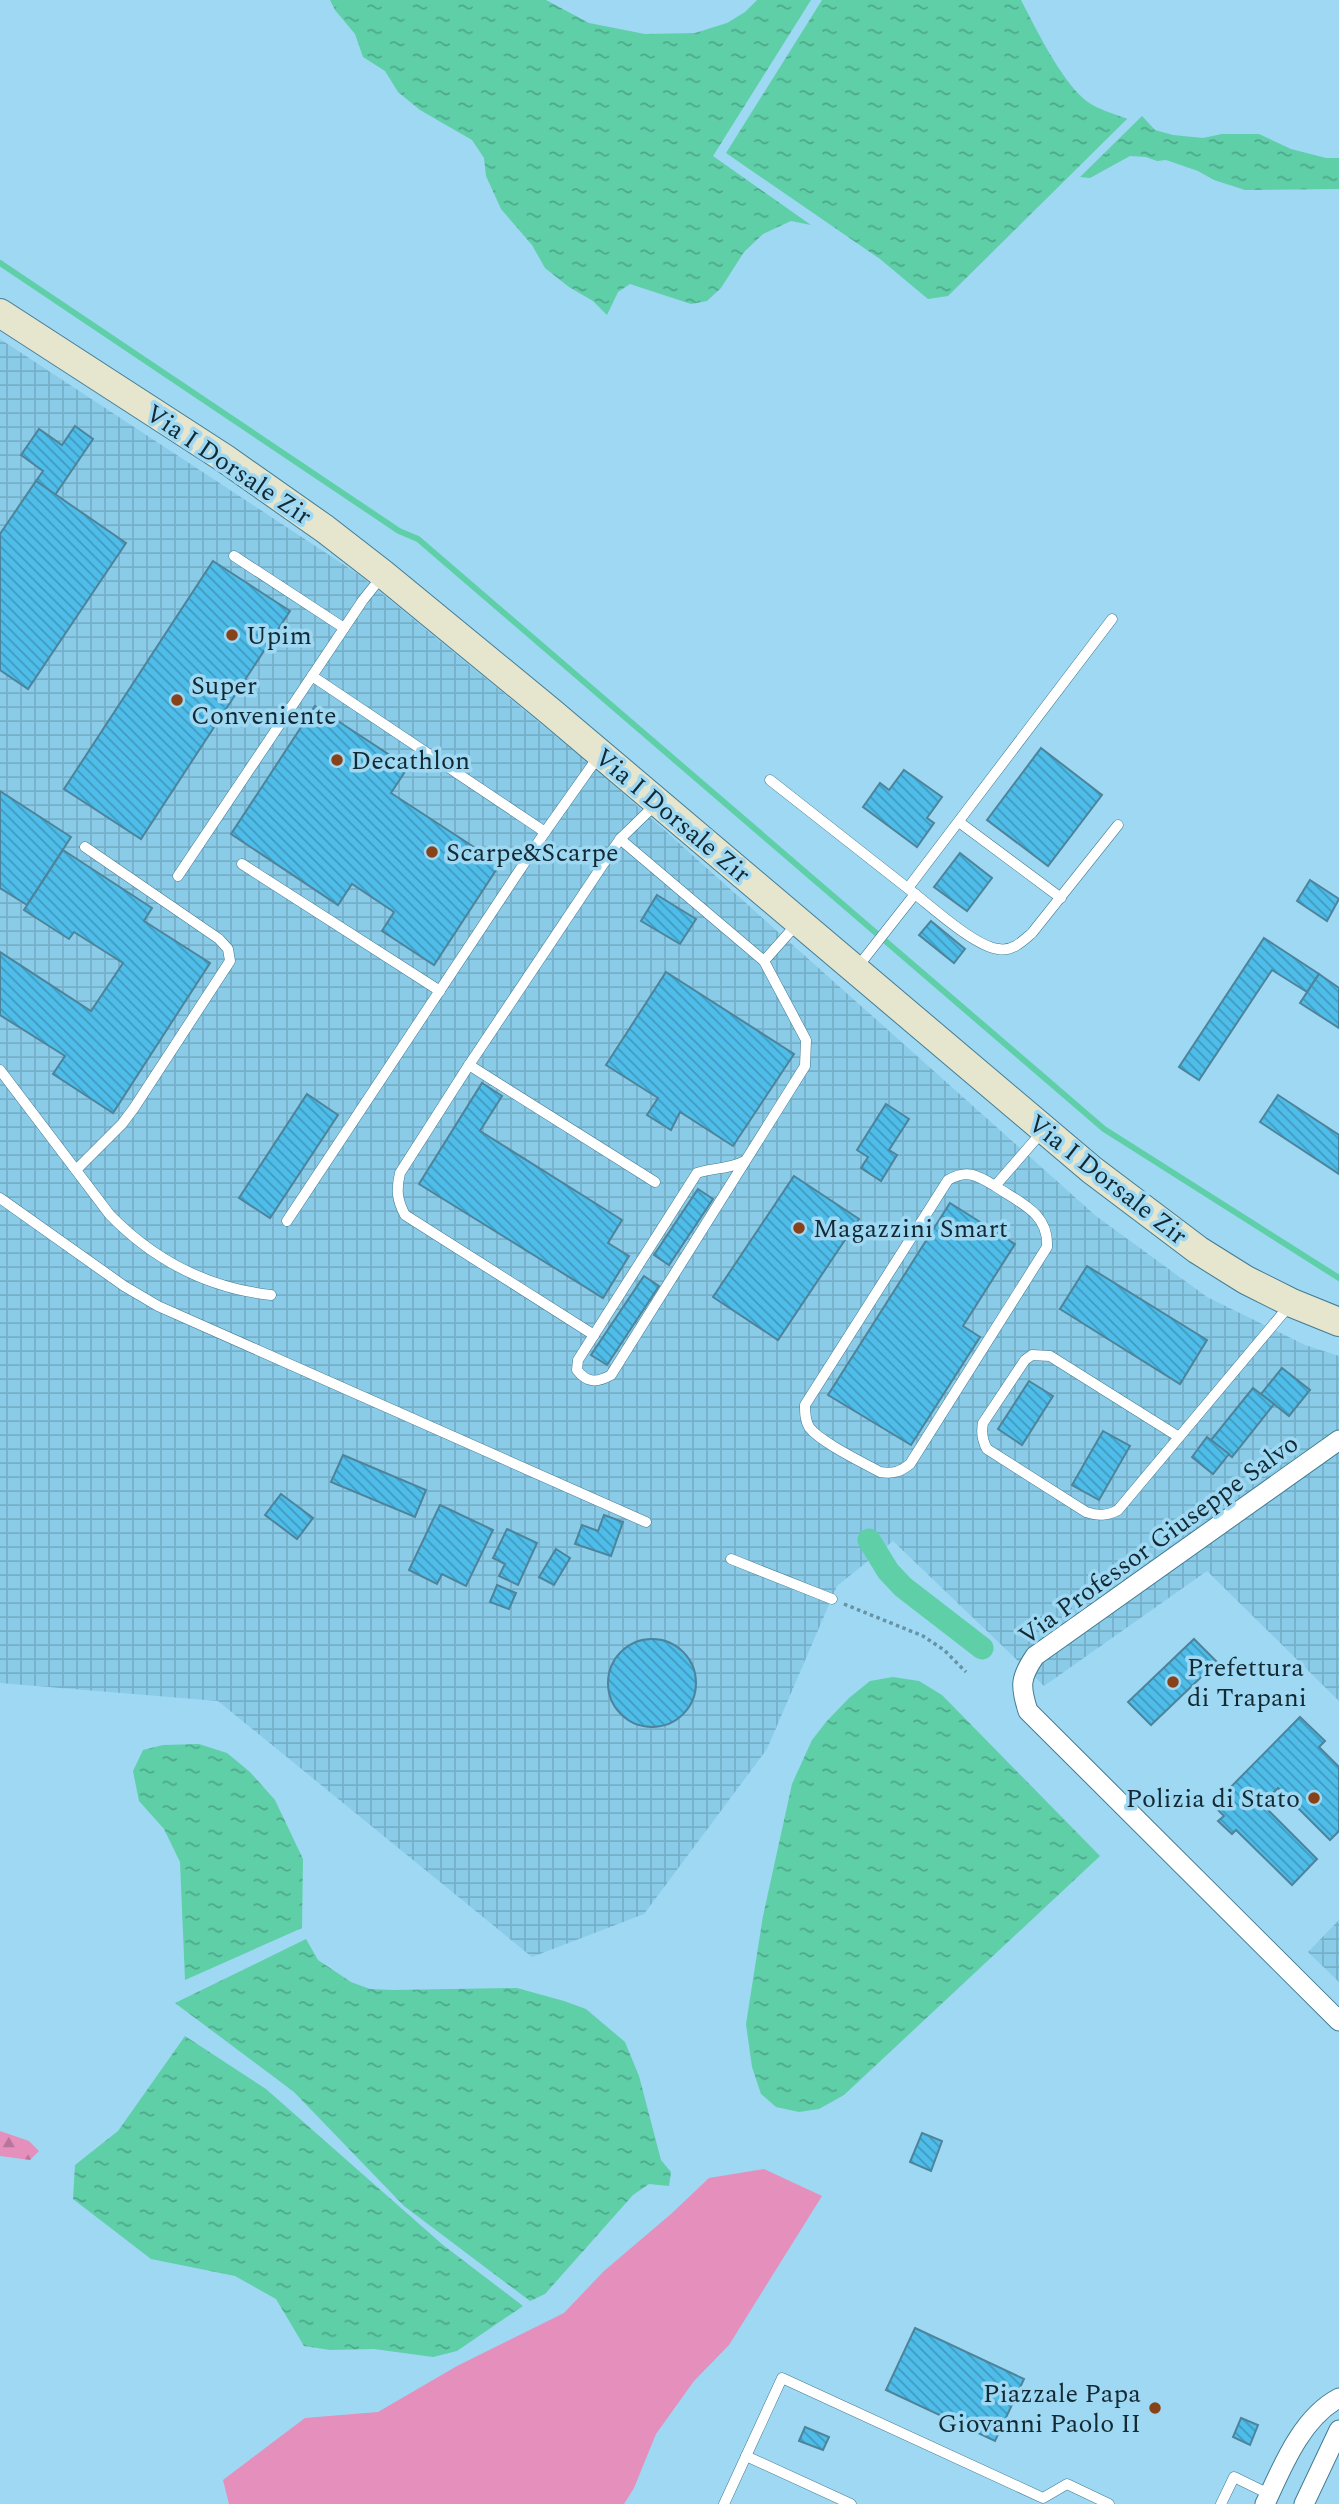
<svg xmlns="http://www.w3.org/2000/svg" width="1339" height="2504" font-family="Spectral,serif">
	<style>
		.industrial { fill: url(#industrial-grid) }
		.grass { fill: #e58fbc }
		.forest { fill: url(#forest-firs) }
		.water { fill: url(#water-ripples) }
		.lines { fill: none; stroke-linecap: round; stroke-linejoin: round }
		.stream { stroke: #5fcfa8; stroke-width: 6 }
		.canal { stroke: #5fcfa8; stroke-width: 23 }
		.building { fill: url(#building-back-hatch); stroke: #4d849c; stroke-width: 2 }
		.lane-casing { stroke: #437b92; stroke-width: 11 }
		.street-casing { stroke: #437b92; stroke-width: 21 }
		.secondary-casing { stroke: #437b92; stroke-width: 30 }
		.path { stroke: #6793a6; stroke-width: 3.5; stroke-dasharray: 3.5 3.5; stroke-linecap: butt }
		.lane { stroke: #fff; stroke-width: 10 }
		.street { stroke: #fff; stroke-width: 19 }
		.secondary { stroke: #e6e5cd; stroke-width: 28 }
		.poi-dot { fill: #874219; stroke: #9ed8f2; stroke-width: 2.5 }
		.labels { text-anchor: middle; stroke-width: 7; stroke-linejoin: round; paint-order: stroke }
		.street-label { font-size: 26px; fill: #132a34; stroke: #9ed8f2 }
		.poi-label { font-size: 26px; fill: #132a34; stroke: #9ed8f2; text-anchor: start }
	</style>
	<defs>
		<pattern id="industrial-grid" width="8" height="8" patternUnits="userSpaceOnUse" patternTransform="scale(1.75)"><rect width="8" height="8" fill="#8acce8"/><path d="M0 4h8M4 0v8" fill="none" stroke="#76afc8"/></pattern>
		<pattern id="forest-firs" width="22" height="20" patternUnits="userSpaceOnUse" patternTransform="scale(1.75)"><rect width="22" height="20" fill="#e58fbc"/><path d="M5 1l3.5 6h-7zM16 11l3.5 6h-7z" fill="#b8759a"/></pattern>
		<pattern id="water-ripples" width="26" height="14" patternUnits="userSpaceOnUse" patternTransform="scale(1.75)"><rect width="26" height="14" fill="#5fcfa8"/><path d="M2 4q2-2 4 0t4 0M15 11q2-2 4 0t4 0" fill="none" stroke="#4da88a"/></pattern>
		<pattern id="building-back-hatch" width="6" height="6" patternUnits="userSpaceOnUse" patternTransform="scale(1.75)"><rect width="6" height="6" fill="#4fbde9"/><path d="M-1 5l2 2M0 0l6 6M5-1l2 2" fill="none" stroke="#409abe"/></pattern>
	</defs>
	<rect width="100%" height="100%" fill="#9ed8f2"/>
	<g class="industrial">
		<polygon points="0,339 358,574 596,769 1096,1216 1207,1297 1305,1345 1339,1356 1339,1701 1207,1571 1044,1686 893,1541 837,1586 767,1749 644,1914 532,1957 218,1701 0,1683"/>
		<polygon points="1339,1920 1339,1982 1308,1952"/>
	</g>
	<polygon class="grass" points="764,2169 822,2196 729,2345 694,2381 656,2434 634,2488 624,2504 229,2504 223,2480 305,2418 378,2412 457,2366 564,2313 604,2271 671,2214 709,2178"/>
	<polygon class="forest" points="0,2131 29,2141 39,2151 30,2160 0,2156"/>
	<g class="water">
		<polygon points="330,0 546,0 589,23 645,34 695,33 727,23 745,12 757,0 811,0 713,156 811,225 791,221 763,234 744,252 721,288 707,301 691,304 630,284 618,292 607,315 593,301 569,287 545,268 532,245 501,209 486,176 484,158 472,140 420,110 398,92 385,71 363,57 355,34 335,10"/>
		<path d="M822,0H1021C1035,27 1065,89 1091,104C1102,111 1116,114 1127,119L948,296L928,299L880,259L726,153Z"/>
		<polygon points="1142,116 1155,130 1173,135 1203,138 1222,134 1259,134 1291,149 1326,158 1339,158 1339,189 1245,190 1214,180 1198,171 1166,160 1157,161 1146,157 1130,156 1090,178 1080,177"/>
		<polygon points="893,1677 919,1681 942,1695 1100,1856 844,2095 819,2109 799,2112 776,2107 761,2094 752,2067 746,2024 763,1916 792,1784 812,1740 826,1722 849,1698 870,1681"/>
		<polygon points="199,1744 227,1753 250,1772 275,1800 303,1859 302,1928 185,1980 180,1862 164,1829 139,1801 133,1771 143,1750 163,1745"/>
		<polygon points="306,1939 318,1960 351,1982 370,1989 393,1990 517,1988 564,2001 586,2009 625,2042 639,2076 661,2160 671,2172 669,2186 649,2184 633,2195 545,2294 530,2301 404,2206 294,2092 175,2003"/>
		<polygon points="185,2036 266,2089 443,2245 523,2306 457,2351 433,2357 374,2349 330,2350 304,2346 276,2299 235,2276 151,2259 73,2199 75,2165 118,2131"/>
	</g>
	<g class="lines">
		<polyline class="stream" points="0,263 399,531 418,539 1104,1129 1339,1278"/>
		<polyline class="canal" points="869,1540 888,1571 903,1587 982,1648"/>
	</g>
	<g class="building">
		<polygon points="75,426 93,439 55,495 36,481 43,471 21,455 39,429 62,445"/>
		<polygon points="36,481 126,543 28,689 0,670 0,534"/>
		<polygon points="213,561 290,611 141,839 64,789"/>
		<polygon points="315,706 408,767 391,793 500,864 434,965 382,931 394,912 352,884 338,905 231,834"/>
		<polygon points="1041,748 1102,795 1048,866 987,820"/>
		<polygon points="904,770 942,797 927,818 934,823 917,847 863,807 880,783 889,790"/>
		<polygon points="0,791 71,837 27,905 0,888"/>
		<polygon points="63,850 152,908 144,921 210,963 113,1113 53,1074 65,1056 0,1015 0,952 91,1011 123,963 74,932 69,939 24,910"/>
		<polygon points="960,853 992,878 967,911 934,887"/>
		<polygon points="1310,880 1339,899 1327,921 1297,901"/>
		<polygon points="657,895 696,919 680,944 641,921"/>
		<polygon points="931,921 965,949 954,963 919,935"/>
		<polygon points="1264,938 1319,974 1307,992 1272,970 1199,1080 1179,1067"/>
		<polygon points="666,972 794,1054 733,1146 680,1112 671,1130 647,1115 658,1098 606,1065"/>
		<polygon points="1319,974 1339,988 1339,1028 1300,1003"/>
		<polygon points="482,1083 502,1096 480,1131 622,1220 608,1243 629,1256 603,1298 419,1184"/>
		<polygon points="307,1094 338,1115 270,1218 239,1198"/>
		<polygon points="1278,1095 1339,1135 1339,1174 1260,1122"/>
		<polygon points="886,1104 909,1119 889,1150 897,1155 881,1181 861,1168 868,1157 857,1150"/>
		<polygon points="794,1176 859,1219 778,1340 713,1297"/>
		<polygon points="698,1189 713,1199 669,1265 654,1255"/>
		<polygon points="950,1203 1015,1244 963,1326 980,1337 911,1445 828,1395"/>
		<polygon points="1087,1266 1207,1340 1180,1384 1060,1309"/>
		<polygon points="644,1276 659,1286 607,1365 591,1355"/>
		<polygon points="1282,1368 1310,1390 1289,1416 1261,1394"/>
		<polygon points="1029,1381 1053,1396 1022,1445 998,1429"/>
		<polygon points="1253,1388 1274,1404 1232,1457 1211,1440"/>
		<polygon points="1103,1431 1130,1446 1099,1500 1072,1485"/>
		<polygon points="1207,1437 1229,1454 1213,1474 1192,1457"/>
		<polygon points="343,1455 426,1490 415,1517 331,1482"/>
		<polygon points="281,1494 313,1518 297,1539 265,1515"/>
		<polygon points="440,1505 493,1530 466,1586 442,1574 437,1584 409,1570"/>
		<polygon points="604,1515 623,1522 611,1556 575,1544 582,1525 598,1531"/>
		<polygon points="507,1529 537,1543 518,1585 499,1576 505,1564 493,1558"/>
		<polygon points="556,1549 570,1558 554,1585 539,1577"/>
		<polygon points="497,1585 516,1593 509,1609 490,1602"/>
		<circle cx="652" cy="1683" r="44"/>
		<polygon points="1194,1639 1217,1662 1151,1725 1128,1702"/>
		<polygon points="1300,1717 1325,1741 1319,1747 1339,1767 1339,1831 1330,1840 1278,1788 1262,1804 1317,1859 1292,1885 1236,1830 1232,1834 1218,1821 1224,1816 1213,1805"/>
		<polygon points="922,2133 942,2141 931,2171 910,2162"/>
		<polygon points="915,2328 1024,2379 995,2441 886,2390"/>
		<polygon points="1241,2418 1258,2425 1250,2445 1233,2437"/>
		<polygon points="805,2427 829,2437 823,2450 799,2441"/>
	</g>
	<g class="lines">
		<g class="lane-casing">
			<g id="lane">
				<polyline points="234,556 344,628"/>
				<polyline points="312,676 545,832"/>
				<polyline points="770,780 915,894 856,969"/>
				<polyline points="655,805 620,839 764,961 796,925"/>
				<polyline points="959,822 1061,898"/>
				<polyline points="620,839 469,1065 655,1182"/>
				<polyline points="242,864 440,991"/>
				<polyline points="178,876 363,600 383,575"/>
				<polyline points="908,888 1112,619"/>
				<path d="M915,894C934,909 975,946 998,949C1012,952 1023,941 1032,933L1118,825"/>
				<path d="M469,1065L400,1173C396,1190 397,1200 405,1215L594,1335"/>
				<path d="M0,1070L110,1215C154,1260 207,1288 271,1295"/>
				<path d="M745,1161C727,1170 715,1167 697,1173L578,1360L577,1370C587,1383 597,1383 611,1375L805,1066L806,1040L764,961"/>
				<polyline points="76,1170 122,1124 134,1108 230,961 228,949 219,939 85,847"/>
				<path d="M995,1186C1020,1203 1049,1213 1047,1247L910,1464C900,1472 893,1474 880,1472C862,1462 820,1442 809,1427C805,1420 805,1413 805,1405L948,1180C967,1169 977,1175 995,1186L1042,1132"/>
				<polyline points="0,1198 124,1286 158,1306 646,1522"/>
				<polyline points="287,1221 545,832 598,757"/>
				<path d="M1179,1437L1050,1356L1032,1355L1025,1360L983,1423C981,1433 982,1440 987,1449L1086,1512C1098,1516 1107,1516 1118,1510L1289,1306"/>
				<polyline points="731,1559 832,1599"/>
				<polyline points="746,2456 851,2504"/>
				<polyline points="724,2504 782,2378 1043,2498 1067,2484 1109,2504"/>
				<polyline points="1221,2504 1234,2477 1269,2494"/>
			</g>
		</g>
		<g class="street-casing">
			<g id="street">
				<path d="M1339,1440L1035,1656C1020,1678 1020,1686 1028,1711L1339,2021"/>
				<path d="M1265,2504C1282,2467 1302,2417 1339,2398"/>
				<polyline points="1304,2504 1339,2430"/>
			</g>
		</g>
		<g class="secondary-casing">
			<polyline id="secondary" points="0,313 224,458 325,529 383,574 551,712 1092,1170 1198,1250 1246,1280 1292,1303 1339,1322"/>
		</g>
		<polyline class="path" points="844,1604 923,1636 944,1650 966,1672"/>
		<use href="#lane" class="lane"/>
		<use href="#street" class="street"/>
		<use href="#secondary" class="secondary"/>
	</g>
	<g class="poi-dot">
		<circle cx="232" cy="635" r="7"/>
		<circle cx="177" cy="700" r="7"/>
		<circle cx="337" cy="760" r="7"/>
		<circle cx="432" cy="852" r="7"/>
		<circle cx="799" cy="1228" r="7"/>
		<circle cx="1173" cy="1682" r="7"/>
		<circle cx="1314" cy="1798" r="7"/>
		<circle cx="1155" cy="2408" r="7"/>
	</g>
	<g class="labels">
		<g class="street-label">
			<text transform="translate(229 464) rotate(34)" y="9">Via I Dorsale Zir</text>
			<text transform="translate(673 815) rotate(40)" y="9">Via I Dorsale Zir</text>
			<text transform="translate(1108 1179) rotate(38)" y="9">Via I Dorsale Zir</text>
			<text transform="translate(1158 1539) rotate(-36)" y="9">Via Professor Giuseppe Salvo</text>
		</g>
		<g class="poi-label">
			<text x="246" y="644">Upim</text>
			<text x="191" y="694">Super<tspan x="191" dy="30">Conveniente</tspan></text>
			<text x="351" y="769">Decathlon</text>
			<text x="446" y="861">Scarpe&amp;Scarpe</text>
			<text x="813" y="1237">Magazzini Smart</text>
			<text x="1187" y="1676">Prefettura<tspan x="1187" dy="30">di Trapani</tspan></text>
			<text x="1300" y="1807" text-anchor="end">Polizia di Stato</text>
			<text x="1141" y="2402" text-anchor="end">Piazzale Papa<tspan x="1141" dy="30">Giovanni Paolo II</tspan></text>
		</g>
	</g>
</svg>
